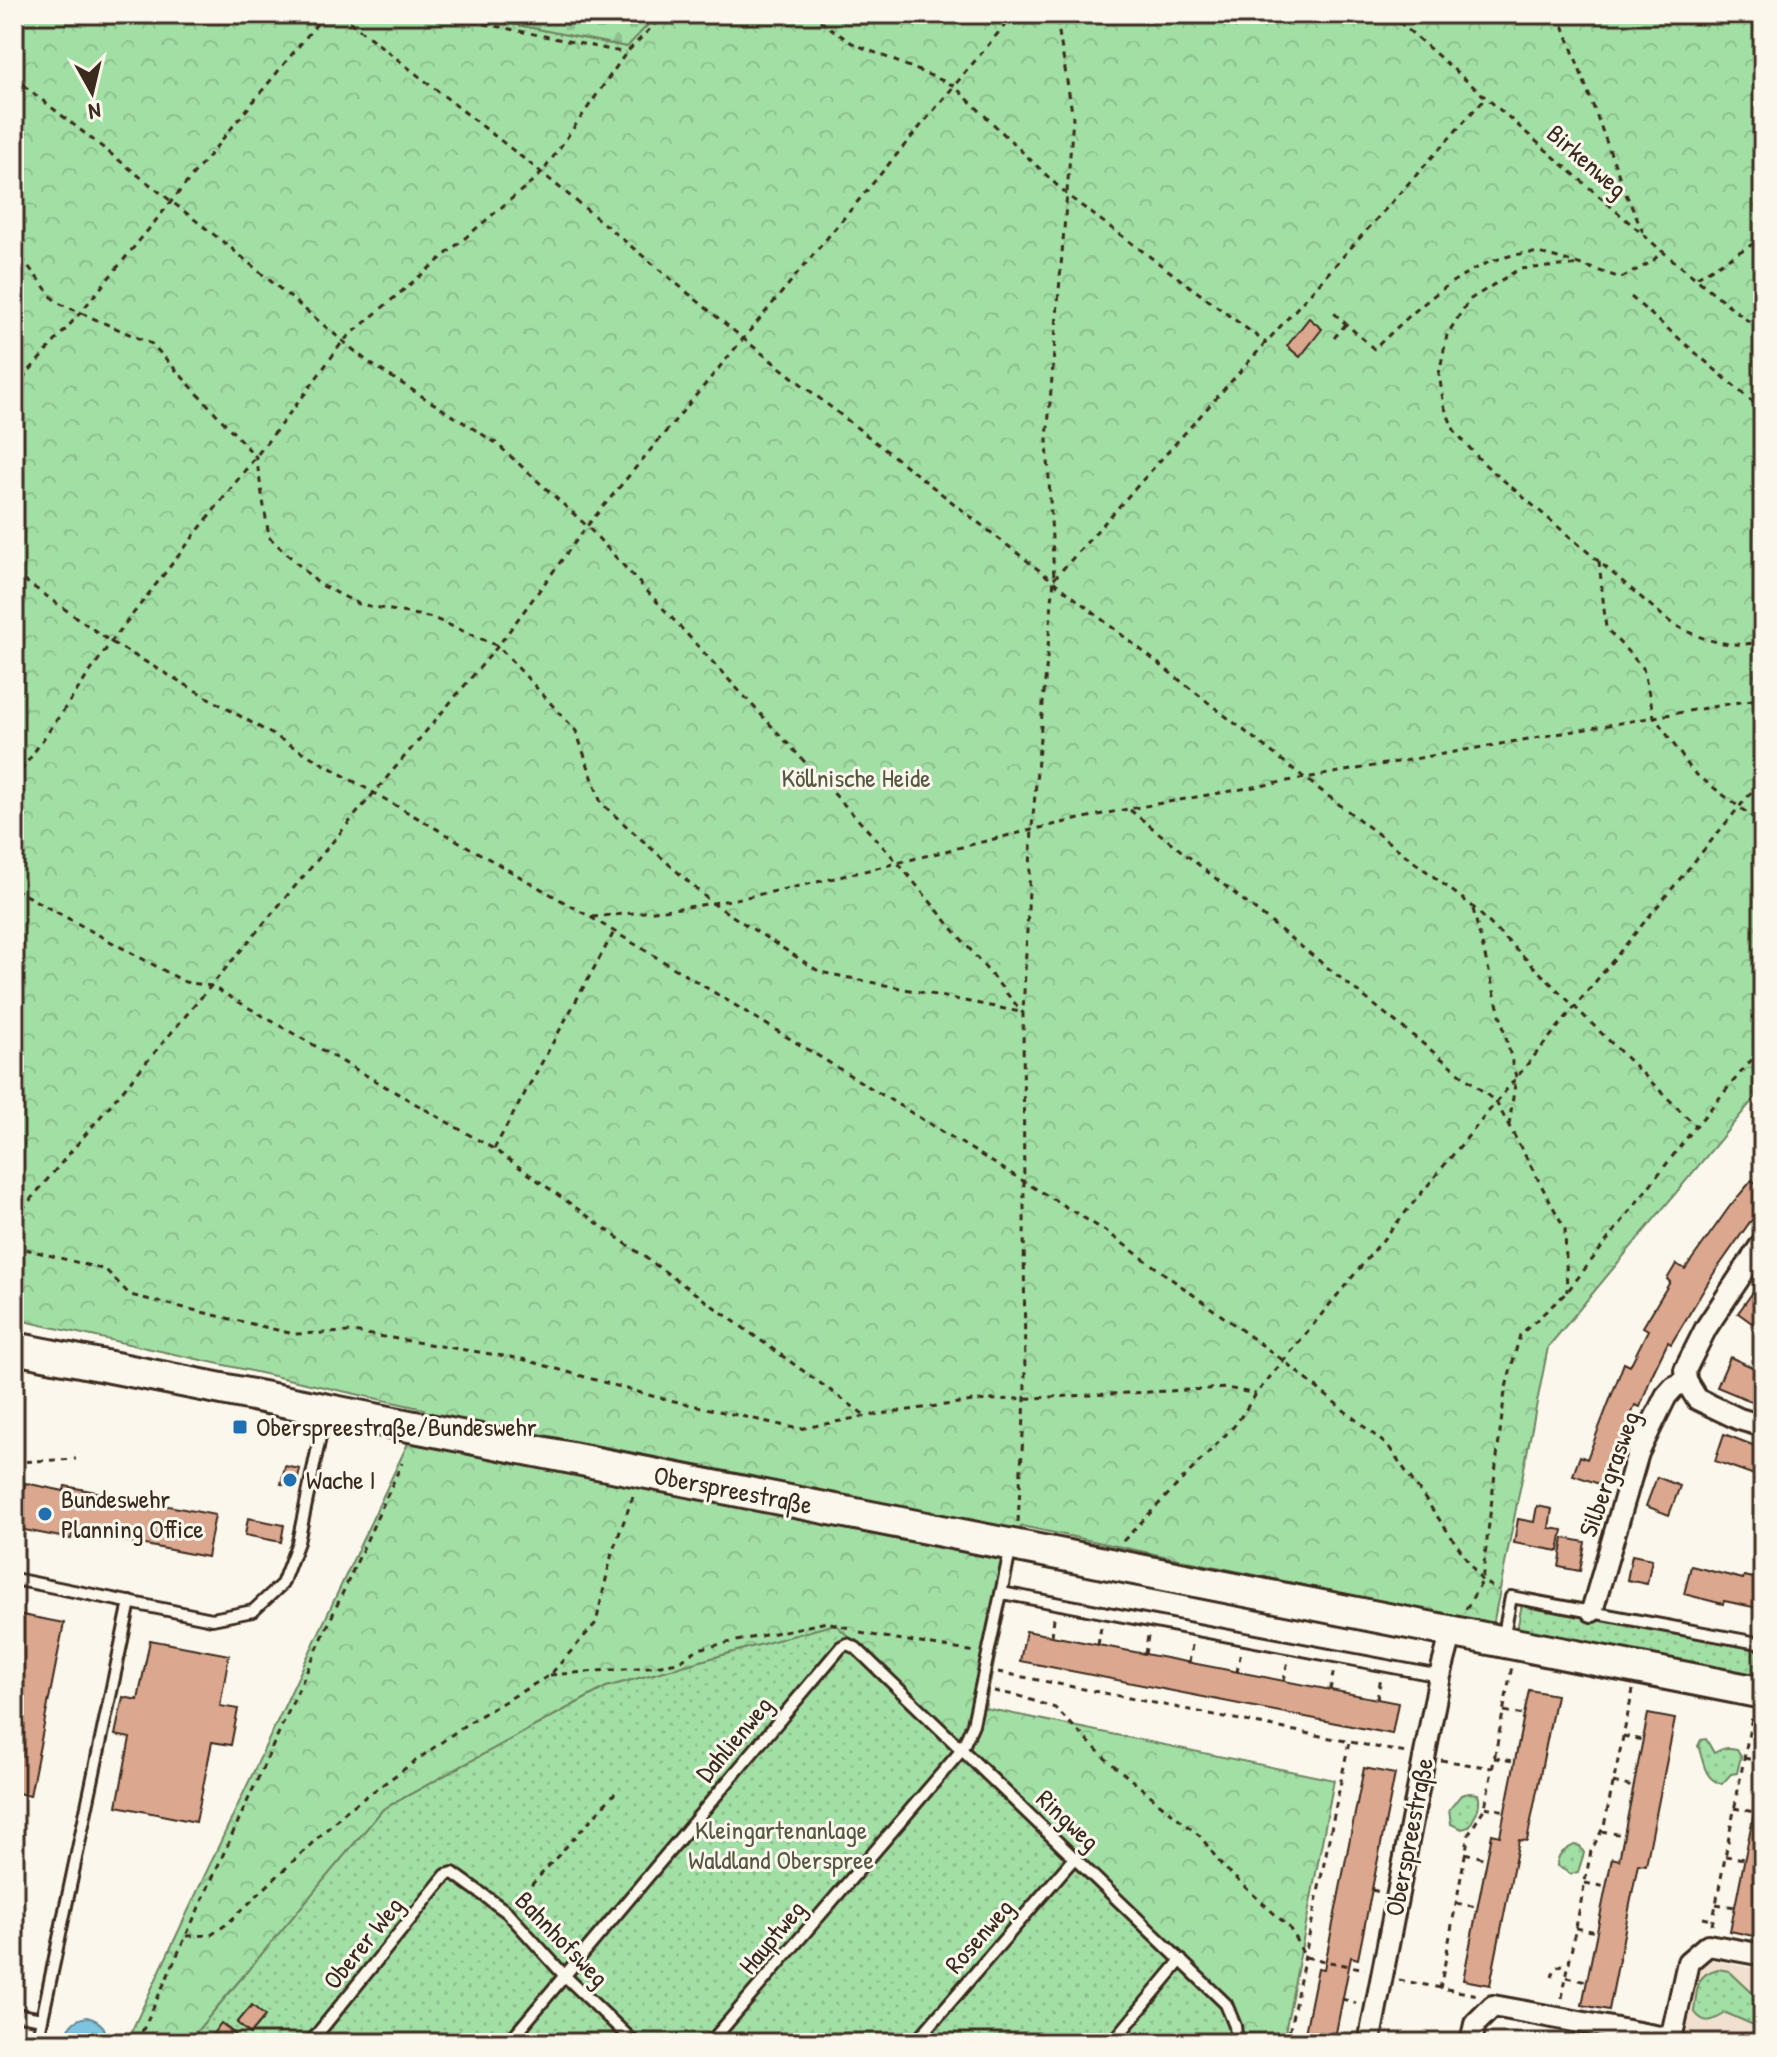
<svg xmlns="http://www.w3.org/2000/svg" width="1777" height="2057" font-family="'Patrick Hand',sans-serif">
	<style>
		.built { fill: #f1dfd0 }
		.green { fill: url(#green-dots); stroke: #6e8462; stroke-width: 2 }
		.forest { fill: url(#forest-crowns); stroke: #6e8462; stroke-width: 2 }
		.cemetery { fill: url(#cemetery-stones); stroke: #6e8462; stroke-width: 2 }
		.water { fill: url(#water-ripples); stroke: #638692; stroke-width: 2 }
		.building { fill: #dba78f; stroke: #3b2a1e; stroke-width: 2 }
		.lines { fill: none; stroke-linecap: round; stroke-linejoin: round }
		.service-casing { stroke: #3b2a1e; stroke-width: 16 }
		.minor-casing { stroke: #3b2a1e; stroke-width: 26 }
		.secondary-casing { stroke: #3b2a1e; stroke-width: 36 }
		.path { stroke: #3b2a1e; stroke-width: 3; stroke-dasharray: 6 6; stroke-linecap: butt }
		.service { stroke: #fbf7ec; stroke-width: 10 }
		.minor { stroke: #fbf7ec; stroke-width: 20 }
		.secondary { stroke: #fbf7ec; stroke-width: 30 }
		.poi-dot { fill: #1f6fb2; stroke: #fbf7ec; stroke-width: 3 }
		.labels { text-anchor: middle; stroke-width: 6; stroke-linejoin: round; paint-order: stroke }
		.street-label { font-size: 26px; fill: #3b2a1e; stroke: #fbf7ec }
		.park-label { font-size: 26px; fill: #555740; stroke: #fbf7ec }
		.poi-label { font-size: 26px; fill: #3b2a1e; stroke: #fbf7ec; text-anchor: start }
	</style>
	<defs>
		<pattern id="green-dots" width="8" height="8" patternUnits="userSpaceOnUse" patternTransform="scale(2)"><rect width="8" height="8" fill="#a2dfa5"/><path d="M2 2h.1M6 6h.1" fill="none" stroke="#8cc08e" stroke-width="1.8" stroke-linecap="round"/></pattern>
		<pattern id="forest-crowns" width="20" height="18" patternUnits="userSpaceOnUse" patternTransform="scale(2)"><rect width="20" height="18" fill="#a2dfa5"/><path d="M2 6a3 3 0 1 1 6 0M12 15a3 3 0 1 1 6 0" fill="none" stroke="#8cc08e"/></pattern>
		<pattern id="cemetery-stones" width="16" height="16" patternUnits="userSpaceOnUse" patternTransform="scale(2)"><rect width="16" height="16" fill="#a2dfa5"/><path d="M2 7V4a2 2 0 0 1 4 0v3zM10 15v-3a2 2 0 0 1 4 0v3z" fill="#8cc08e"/></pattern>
		<pattern id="water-ripples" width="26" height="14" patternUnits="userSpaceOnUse" patternTransform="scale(2)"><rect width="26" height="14" fill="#7ec4df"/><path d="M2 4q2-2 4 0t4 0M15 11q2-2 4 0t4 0" fill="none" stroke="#689fb4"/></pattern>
	</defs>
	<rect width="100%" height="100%" fill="#fbf7ec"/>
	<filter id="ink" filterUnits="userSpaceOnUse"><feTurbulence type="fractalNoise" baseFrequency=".0125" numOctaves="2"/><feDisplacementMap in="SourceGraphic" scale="16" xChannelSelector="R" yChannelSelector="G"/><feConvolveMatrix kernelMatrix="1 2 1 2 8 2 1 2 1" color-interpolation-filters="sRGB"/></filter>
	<g filter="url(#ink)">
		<polygon class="built" points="1707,1959 1763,1970 1763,2043 1680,2043 1694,1970"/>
		<g class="green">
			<polygon points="1522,1604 1763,1651 1763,1680 1517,1630"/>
			<polygon points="835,1624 994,1771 1225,1998 1233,2043 187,2043 383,1809 606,1687"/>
			<path d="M1706,1739L1714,1753C1722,1748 1727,1747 1737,1749L1741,1756L1737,1773L1731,1774L1722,1784C1703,1779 1704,1761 1698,1746L1701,1740Z"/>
			<path d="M1469,1793L1478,1794C1482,1806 1475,1816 1469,1827L1462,1829L1451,1824L1449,1810L1461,1795Z"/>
			<path d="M1574,1845L1580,1846L1584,1853L1578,1872L1571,1874L1557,1866C1557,1853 1564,1851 1574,1845Z"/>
			<path d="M1718,1969L1729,1971L1763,2003V2026L1758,2027L1726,2013C1713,2021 1704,2026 1694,2011C1698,1989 1694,1975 1718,1969Z"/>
		</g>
		<polygon class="forest" points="14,14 463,14 626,47 658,14 1763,14 1763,1088 1548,1347 1493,1625 1021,1526 985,1708 1334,1780 1283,2043 1233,2043 1225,1998 994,1771 835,1624 606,1687 383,1809 187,2043 126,2043 424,1409 14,1319"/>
		<polygon class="cemetery" points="463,14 658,14 627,47"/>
		<path class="water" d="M87,2017C101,2021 108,2028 106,2043H68C65,2028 73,2019 87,2017Z"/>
		<g class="building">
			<polygon points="1309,318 1322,329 1300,357 1287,346"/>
			<polygon points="1752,1180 1763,1190 1763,1210 1750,1222 1714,1273 1671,1344 1668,1342 1652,1375 1640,1407 1635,1405 1605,1486 1573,1475 1580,1456 1587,1459 1624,1363 1630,1366 1648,1330 1643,1327 1670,1282 1667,1279 1676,1264 1685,1269 1730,1206"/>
			<polygon points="1763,1278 1763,1331 1738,1313"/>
			<polygon points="1730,1357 1763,1372 1763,1406 1717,1387"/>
			<polygon points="1724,1434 1763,1449 1763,1478 1715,1461"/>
			<polygon points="285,1466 300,1469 296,1487 281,1484"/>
			<polygon points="1657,1477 1680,1486 1669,1515 1646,1506"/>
			<polygon points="25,1483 64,1491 65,1486 215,1515 207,1557 73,1531 71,1539 14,1528 14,1488 24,1490"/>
			<polygon points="1537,1506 1552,1509 1549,1528 1563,1530 1559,1551 1514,1543 1518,1519 1534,1522"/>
			<polygon points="248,1518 284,1525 281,1542 245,1535"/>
			<polygon points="1564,1538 1585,1542 1580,1571 1559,1567"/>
			<polygon points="1632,1555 1652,1559 1647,1584 1627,1580"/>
			<polygon points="1691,1566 1743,1579 1744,1576 1763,1580 1763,1609 1724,1601 1723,1604 1684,1594"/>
			<polygon points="17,1614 64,1623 30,1796 14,1792 14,1629"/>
			<polygon points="1026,1631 1398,1703 1392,1734 1020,1661"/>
			<polygon points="150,1640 229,1655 220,1706 238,1709 231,1745 212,1742 196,1822 117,1806 130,1738 115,1735 123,1697 138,1700"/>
			<polygon points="1529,1690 1556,1695 1527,1841 1519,1840 1490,1985 1463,1980 1492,1834 1500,1836"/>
			<polygon points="1648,1714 1675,1719 1646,1865 1638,1864 1609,2010 1582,2005 1612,1858 1619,1860"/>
			<polygon points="1364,1768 1395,1774 1358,1959 1351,1957 1334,2043 1303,2043 1318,1968 1324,1969"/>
			<polygon points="1756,1802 1763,1803 1763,1910 1758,1937 1730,1931"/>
			<polygon points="252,2005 265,2016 250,2034 237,2023"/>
			<polygon points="221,2023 235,2034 228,2043 206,2043"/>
		</g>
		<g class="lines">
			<g class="service-casing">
				<g id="service">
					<polyline points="14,1579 212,1619 253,1611 282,1584 298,1542 325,1413"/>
					<polyline points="1002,1593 1440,1676"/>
					<polyline points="1503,1639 1511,1597 1763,1644"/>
					<polyline points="14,2014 42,2019"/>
					<polyline points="37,2043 130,1602"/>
					<polyline points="310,2043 446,1875 453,1873 507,1912 564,1975 635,2043"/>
					<polyline points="508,2043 841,1647 847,1644 856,1648 1226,2004 1235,2026 1237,2043"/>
					<polyline points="710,2043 961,1751 973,1724 1011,1547"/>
					<polyline points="915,2043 1075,1857"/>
					<polyline points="1112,2043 1181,1960"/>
				</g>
			</g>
			<g class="minor-casing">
				<g id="minor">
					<polyline points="1763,1242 1706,1328 1685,1370 1686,1381 1697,1399 1739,1419 1763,1426"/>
					<polyline points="1592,1611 1638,1453 1666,1396 1674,1387 1686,1381"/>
					<polyline points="1369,2043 1440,1676 1452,1631"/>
					<polyline points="1471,2043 1475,2024 1493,2006 1671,2039 1688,1962 1708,1945 1763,1955"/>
				</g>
			</g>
			<g class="secondary-casing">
				<polyline id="secondary" points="14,1348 1763,1693"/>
			</g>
			<g class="path">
				<polyline points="340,14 542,173 745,340 1306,779 1472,906 1696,1126"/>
				<polyline points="437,14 626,53"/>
				<polyline points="810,14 852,43 953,85 1067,195 1266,343"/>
				<polyline points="1390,14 1662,251 1763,333"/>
				<polyline points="1559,14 1625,192 1643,232"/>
				<polyline points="14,78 231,248 368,362 496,443 587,526 898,863 1023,1013"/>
				<polyline points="14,248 56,302 152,344 256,457 269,537 319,584 359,604 433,618 498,646 576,731 601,803 712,903 820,972 1020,1012"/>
				<path d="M1575,265L1519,269L1469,300L1447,335L1439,374L1444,406L1454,430L1482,462L1670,622C1698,639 1729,650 1763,641"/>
				<polyline points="1697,277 1763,238"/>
				<polyline points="1631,297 1763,411"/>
				<path d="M1334,313L1374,349C1417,309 1468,256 1531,253C1547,252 1602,272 1621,278L1652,262L1662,251"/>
				<polyline points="1334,338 1346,324"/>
				<polyline points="14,388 80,313 325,14"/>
				<polyline points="1599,561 1606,628 1643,668 1654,716 1693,772 1763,825"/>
				<polyline points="14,573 111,642 592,918 1107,1232 1284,1361 1389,1447 1482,1581 1498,1590"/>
				<polyline points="1054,579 1486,97"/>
				<polyline points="14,781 111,642 307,391 343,341 542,173 626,53 665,14"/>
				<polyline points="1130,810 1496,1102 1565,1229 1567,1292"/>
				<polyline points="14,889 185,982 211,986 494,1149 866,1416"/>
				<polyline points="1473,909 1516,1077 1509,1125 1515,1125"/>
				<path d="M592,917C632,913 673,910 713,903C853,879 989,836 1128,809L1763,698"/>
				<polyline points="494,1149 614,932"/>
				<polyline points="14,1219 498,646 587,526 1014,14"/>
				<polyline points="14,1246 106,1270 130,1295 294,1334 353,1332 522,1359 652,1396 799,1429 866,1416 973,1401 1227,1388 1256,1394"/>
				<polyline points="239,1434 240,1427"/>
				<polyline points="14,1462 76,1459"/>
				<polyline points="1018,1522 1025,1399 1023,1013 1032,828 1054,579 1047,439 1073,118 1056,14"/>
				<polyline points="1123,1541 1236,1424 1256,1394 1763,778"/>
				<polyline points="1466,1609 1482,1581 1505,1391 1520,1335 1567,1292 1696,1126 1763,1046"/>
				<polyline points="860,1633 975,1652"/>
				<polyline points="1052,1636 1054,1618"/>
				<polyline points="1098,1645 1101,1627"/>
				<polyline points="1145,1654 1148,1636"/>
				<polyline points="1189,1663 1192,1645"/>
				<polyline points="998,1672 1406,1753"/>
				<polyline points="1237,1672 1241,1651"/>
				<polyline points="550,1675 648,1667 678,1662 698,1649 827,1622 853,1629"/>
				<polyline points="1284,1681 1288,1660"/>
				<polyline points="1330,1690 1334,1669"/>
				<polyline points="994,1691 1019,1696 1055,1708 1106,1759 1201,1837 1223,1867 1289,1927 1305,1957 1365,1969"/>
				<polyline points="1377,1699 1381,1678"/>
				<polyline points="1504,1711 1523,1715"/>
				<polyline points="1623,1736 1643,1740"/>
				<polyline points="1494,1758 1514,1761"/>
				<polyline points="1744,1758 1763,1762"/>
				<polyline points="1441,1760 1492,1768"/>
				<polyline points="1613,1782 1633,1787"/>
				<polyline points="1485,1807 1505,1811"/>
				<polyline points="1734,1808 1754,1812"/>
				<polyline points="1601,1831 1623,1835"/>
				<polyline points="1465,1853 1487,1859"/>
				<polyline points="1725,1856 1745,1859"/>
				<polyline points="1585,1883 1606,1887"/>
				<polyline points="1372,1890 1380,1892"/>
				<polyline points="515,1903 615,1793"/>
				<polyline points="1456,1903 1477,1907"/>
				<polyline points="1716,1904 1735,1907"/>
				<polyline points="1703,1918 1713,1920"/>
				<polyline points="1712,1925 1752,1717"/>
				<polyline points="1576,1928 1597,1932"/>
				<polyline points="187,1936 211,1935 227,1924 346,1811 468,1723 550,1675 596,1623 612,1553 634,1494"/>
				<polyline points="1552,1977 1555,1968 1569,1962"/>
				<polyline points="1567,1977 1587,1981"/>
				<polyline points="1399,1980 1478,1995"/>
				<polyline points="1440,1989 1469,1834 1485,1807 1512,1666"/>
				<polyline points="1562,1998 1591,1851 1604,1826 1633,1690"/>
				<polyline points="1342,1999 1356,2003"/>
				<polyline points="137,2043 402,1463"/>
				<polyline points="1287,2043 1349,1742"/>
			</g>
			<use href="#service" class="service"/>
			<use href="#minor" class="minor"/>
			<use href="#secondary" class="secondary"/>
		</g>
	</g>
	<g class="poi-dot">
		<rect x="232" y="1419" width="16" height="16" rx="4"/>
		<circle cx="290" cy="1480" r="8"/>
		<circle cx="45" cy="1514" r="8"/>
	</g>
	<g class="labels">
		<g class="street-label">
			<text transform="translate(1587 161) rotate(41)" y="9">Birkenweg</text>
			<text transform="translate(1609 1474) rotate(-70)" y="9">Silbergrasweg</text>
			<text transform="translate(733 1490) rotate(11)" y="9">Oberspreestraße</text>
			<text transform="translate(734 1739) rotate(-50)" y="9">Dahlienweg</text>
			<text transform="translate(1068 1820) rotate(43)" y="9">Ringweg</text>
			<text transform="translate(1409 1837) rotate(-79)" y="9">Oberspreestraße</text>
			<text transform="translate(979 1936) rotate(-49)" y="9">Rosenweg</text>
			<text transform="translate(772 1937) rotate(-50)" y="9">Hauptweg</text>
			<text transform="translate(562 1939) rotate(46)" y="9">Bahnhofsweg</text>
			<text transform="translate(363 1943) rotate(-51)" y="9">Oberer Weg</text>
		</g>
		<g class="park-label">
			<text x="856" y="787">Köllnische Heide</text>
			<text x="781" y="1839">Kleingartenanlage<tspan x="781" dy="30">Waldland Oberspree</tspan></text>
		</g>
		<g class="poi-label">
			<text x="256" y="1436">Oberspreestraße/Bundeswehr</text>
			<text x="306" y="1489">Wache I</text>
			<text x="61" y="1508">Bundeswehr<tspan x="61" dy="30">Planning Office</tspan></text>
		</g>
	</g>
	<rect width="1777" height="2057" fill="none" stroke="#fbf7ec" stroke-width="48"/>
	<rect x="24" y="24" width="1729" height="2009" fill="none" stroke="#3b2a1e" stroke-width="3" filter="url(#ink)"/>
	<g transform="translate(92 92) rotate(172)" stroke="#fbf7ec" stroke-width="6" paint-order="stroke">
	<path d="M0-6L14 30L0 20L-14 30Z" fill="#3b2a1e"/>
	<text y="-12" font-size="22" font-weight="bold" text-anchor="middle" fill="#3b2a1e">N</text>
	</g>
</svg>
